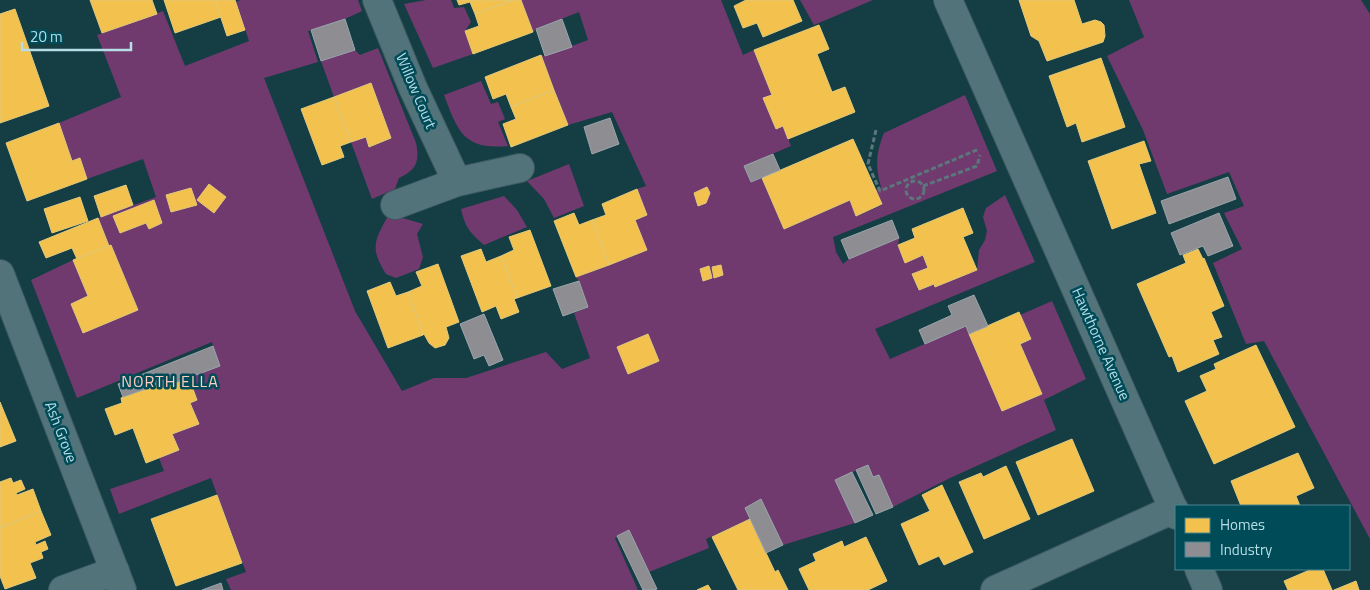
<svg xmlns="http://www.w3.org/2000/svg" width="1370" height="590" font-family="'Titillium Web',sans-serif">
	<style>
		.green { fill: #713a6e; fill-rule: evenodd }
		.homes { fill: #f2c14e; stroke: #e0ca7c }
		.industry { fill: #8d8d92; stroke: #9aa5ac }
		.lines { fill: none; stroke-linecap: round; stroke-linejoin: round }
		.minor-casing { stroke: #3a595f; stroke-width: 30 }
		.path { stroke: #5b777c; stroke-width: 3; stroke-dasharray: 5 2.5; stroke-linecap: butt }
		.minor { stroke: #527379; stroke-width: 28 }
		.labels { text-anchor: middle; stroke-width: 5; stroke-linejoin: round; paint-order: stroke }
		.street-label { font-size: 15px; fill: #b7dee7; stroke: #004b58 }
		.neighbourhood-label { font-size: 16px; letter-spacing: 1px; fill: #ffccc0; stroke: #004b58 }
	</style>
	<rect width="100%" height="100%" fill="#143d44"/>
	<g class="green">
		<path d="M240,0H358L362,11L345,19L308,31L318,62L264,78L355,311L402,391L434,378H466L546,352L562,369L590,358L574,313L588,307L579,281L576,277L609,265L635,220L647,215L637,189L646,186L612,112L568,125L541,55L545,56L588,40L579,12L536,29L533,32L521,0H721L743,55L754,50L772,95L764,99L776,129L783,126L791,146L744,166L751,182L762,178L784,229L850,200L857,216L882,205L875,190L881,187C875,167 876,152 884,133L965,95L997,171L833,237L836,252L843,264L849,259L899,238L898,245L905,262L923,255L928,268L912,274L918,290L934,284L935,287L977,270L979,250L985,240L987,231L983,217L986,208L1005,195L1035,262L875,329L890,359L966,326L1002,410L1041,394L1020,344L1031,339L1020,315L1052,301L1086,379L1044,400L1056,430L950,478L893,507L879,475L873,477L868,465L836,480L855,523L783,545L761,500L745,508L750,519L706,539L709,548L649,572L629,530L615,538L638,590H231L226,579L246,572L211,478L119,514L110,489L164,471L159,458L178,450L172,434L198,424L190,403L197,399L189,378L220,366L212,342L77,398L31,280L73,260L88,296L71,304L83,333L138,310L111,245L109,246L98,218L156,197L143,159L87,179L80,159L72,161L59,123L121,97L97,35L163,11L185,66L249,41L236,2ZM648,335L659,361L628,374L617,347Z"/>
		<polygon points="426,0 451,0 454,8 464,7 471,22 465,31 473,54 433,68 404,4"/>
		<polygon points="800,0 873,0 814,25"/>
		<polygon points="1129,0 1361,0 1370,14 1370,539 1264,341 1246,344 1213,263 1242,249 1224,213 1244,206 1229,172 1167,194 1143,130 1107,56 1144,37"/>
		<path d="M378,48L416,143C420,162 416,170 399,178L395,189L372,199L351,142L366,137L370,147L391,138L371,84L334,97L321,61L355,50L360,55Z"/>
		<path d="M481,81L491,104L498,102L505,119L498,122L508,146C464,150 458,132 444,95Z"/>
		<polygon points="569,164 584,206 554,218 544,199 527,181"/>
		<path d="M504,196L517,210L527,227L484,245C470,233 465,227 461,209Z"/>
		<path d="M389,214L423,224L417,234L423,257L419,269L396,278L386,274C369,247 375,240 389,214Z"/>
	</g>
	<g class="homes">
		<polygon points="90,0 152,0 157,14 102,33"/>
		<polygon points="164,0 215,0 221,17 175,33"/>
		<polygon points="215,0 235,0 245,30 227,36"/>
		<polygon points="457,0 513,0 475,14 470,2 459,5"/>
		<polygon points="513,0 521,0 533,32 473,54 465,31 479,26 475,14"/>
		<polygon points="746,0 793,0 802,21 763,37 757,23 743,28 734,6"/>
		<polygon points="1019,0 1074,0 1082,24 1095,20 1101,22 1104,25 1105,36 1103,42 1047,61 1039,41 1031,36"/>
		<polygon points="15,9 49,106 0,123 0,14"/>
		<polygon points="819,25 829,49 817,54 832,92 845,87 855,112 788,139 783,126 776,129 763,98 772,95 754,50"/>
		<polygon points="541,55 554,90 511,107 506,94 493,99 485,77"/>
		<polygon points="1101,58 1125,127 1082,142 1076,123 1067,127 1049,76"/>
		<polygon points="371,83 391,138 369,147 366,137 351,142 334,97"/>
		<polygon points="554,90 568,125 511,147 503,124 516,119 511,107"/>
		<polygon points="334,97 351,142 340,146 344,157 322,165 301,109"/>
		<polygon points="59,123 72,161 80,158 87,179 27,201 6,143"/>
		<polygon points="853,139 882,204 856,216 850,200 784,229 762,178"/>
		<polygon points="1144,141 1151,161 1139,164 1156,213 1112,229 1088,161"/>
		<polygon points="209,184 226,197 214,213 197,200"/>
		<polygon points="126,185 133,205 101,217 94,196"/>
		<polygon points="707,187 710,193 706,203 698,206 694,193"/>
		<polygon points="191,188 197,205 171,212 166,195"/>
		<polygon points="637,189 647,215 635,220 647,250 609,265 592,220 606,215 602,204"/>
		<polygon points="80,197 88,221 52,233 44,209"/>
		<polygon points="154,200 162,223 149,229 146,223 120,233 113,216"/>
		<polygon points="963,208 973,233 963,237 977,270 935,287 934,284 919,290 912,274 928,268 923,255 905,263 898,245 915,238 912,229"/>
		<polygon points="574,213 579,225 592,220 609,265 576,277 554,221"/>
		<polygon points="98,218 109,246 77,259 72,248 46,258 39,242"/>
		<polygon points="530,230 551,286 517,298 501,256 514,250 509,237"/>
		<polygon points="111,245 138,310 83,333 71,304 88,296 73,260"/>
		<polygon points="481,249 486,262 501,256 517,298 514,299 519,312 501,319 496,306 482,312 461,256"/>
		<polygon points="1198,249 1203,259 1204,258 1224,306 1211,312 1222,337 1213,340 1219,354 1178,372 1172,356 1169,357 1137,284 1186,263 1183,255"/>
		<polygon points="438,264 459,322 446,327 449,338 445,345 435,348 429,343 424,334 423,335 408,292 422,286 416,272"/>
		<polygon points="721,265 723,275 714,278 712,267"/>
		<polygon points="709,266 712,278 703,281 700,269"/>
		<polygon points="390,282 396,296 408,292 423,335 388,348 367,291"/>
		<polygon points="1019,312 1031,339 1020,344 1042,394 1002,411 969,334"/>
		<polygon points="648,334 659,361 628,374 617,347"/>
		<polygon points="1256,345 1295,427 1214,464 1185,401 1207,391 1200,376 1216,369 1214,364"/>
		<polygon points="189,378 197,400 190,403 199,424 172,434 179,450 146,463 133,428 115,435 105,409 122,403 121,398 123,397 157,385 159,389"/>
		<polygon points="0,402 16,441 0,447"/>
		<polygon points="1072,439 1094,491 1038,515 1016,462"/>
		<polygon points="1298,453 1314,488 1296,496 1300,506 1241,506 1231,481"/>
		<polygon points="1006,466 1030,519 984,539 959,482 981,473 983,477"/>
		<polygon points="11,478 13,483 21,480 25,489 16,493 17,495 33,489 41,511 0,528 0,482"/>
		<polygon points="942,485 973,552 944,565 939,556 919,565 901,524 930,511 922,495"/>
		<polygon points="217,495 242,563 176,586 151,519"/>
		<polygon points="41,511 51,535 35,542 36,545 45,541 48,549 41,552 43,558 30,563 36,578 5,589 0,576 0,528"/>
		<polygon points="750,519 775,572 778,570 788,590 738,590 712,537"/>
		<polygon points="866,537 887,581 868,590 809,590 799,569 816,561 813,554 842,541 844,547"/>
		<polygon points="1312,569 1323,569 1332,590 1288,590 1284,581"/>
		<polygon points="1356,581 1359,590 1334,590"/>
		<polygon points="708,585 711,590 697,590"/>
	</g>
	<g class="industry">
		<polygon points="345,19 355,50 321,61 311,30"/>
		<polygon points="562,19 572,47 545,56 536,29"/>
		<polygon points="610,118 619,144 592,154 584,127"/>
		<polygon points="773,154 780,170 751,182 744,166"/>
		<polygon points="1228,177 1236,199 1169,224 1161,201"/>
		<polygon points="1219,213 1233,246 1208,256 1203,246 1180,255 1171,233"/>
		<polygon points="892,220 899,238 849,259 841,240"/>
		<polygon points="579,281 588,307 563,316 553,289"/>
		<polygon points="974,295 988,326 969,334 966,326 925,344 919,330 952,315 948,306"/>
		<polygon points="484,314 503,360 489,366 484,355 474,359 460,324"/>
		<polygon points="213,346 220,366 159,389 157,385 123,397 118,384"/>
		<polygon points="868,465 873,477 879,475 893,507 876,514 856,470"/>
		<polygon points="852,472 873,515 855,523 835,480"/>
		<polygon points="761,499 783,545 766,553 745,508"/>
		<polygon points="629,530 657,589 654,590 643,590 617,536"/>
		<polygon points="221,583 223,590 202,590"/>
	</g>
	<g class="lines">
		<g class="minor-casing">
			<g id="minor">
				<polyline points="377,0 413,88 457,182"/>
				<polyline points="948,0 1176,515"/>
				<polyline points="395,205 457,182 520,168"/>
				<polyline points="0,274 122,590"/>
				<polyline points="1199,569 1208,590"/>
				<polyline points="63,590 115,571"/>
				<polyline points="995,590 1174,509"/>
			</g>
		</g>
		<g class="path">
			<polyline points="876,130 868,164 880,191 979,149"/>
			<circle cx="915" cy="190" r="9"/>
			<polyline points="923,186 977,166 980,155"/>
		</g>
		<use href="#minor" class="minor"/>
	</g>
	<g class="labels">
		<g class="street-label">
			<text transform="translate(416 91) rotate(67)" y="5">Willow Court</text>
			<text transform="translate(1101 344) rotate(66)" y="5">Hawthorne Avenue</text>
			<text transform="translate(61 432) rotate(69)" y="5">Ash Grove</text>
		</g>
		<g class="neighbourhood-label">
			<text x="170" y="387">NORTH ELLA</text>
		</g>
	</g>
	<rect x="1175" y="505" width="175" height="65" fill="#004b58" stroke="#498691"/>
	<rect x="1185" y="518" width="25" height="15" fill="#f2c14e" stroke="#498691"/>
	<text x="1220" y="530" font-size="15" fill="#b7dee7">Homes</text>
	<rect x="1185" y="542" width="25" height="15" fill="#8d8d92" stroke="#498691"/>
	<text x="1220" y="555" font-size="15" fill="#b7dee7">Industry</text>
	<path d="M22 42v8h109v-8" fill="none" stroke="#b7dee7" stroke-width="2.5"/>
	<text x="30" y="42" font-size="15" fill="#b7dee7" stroke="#004b58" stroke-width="4" paint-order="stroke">20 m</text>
</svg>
